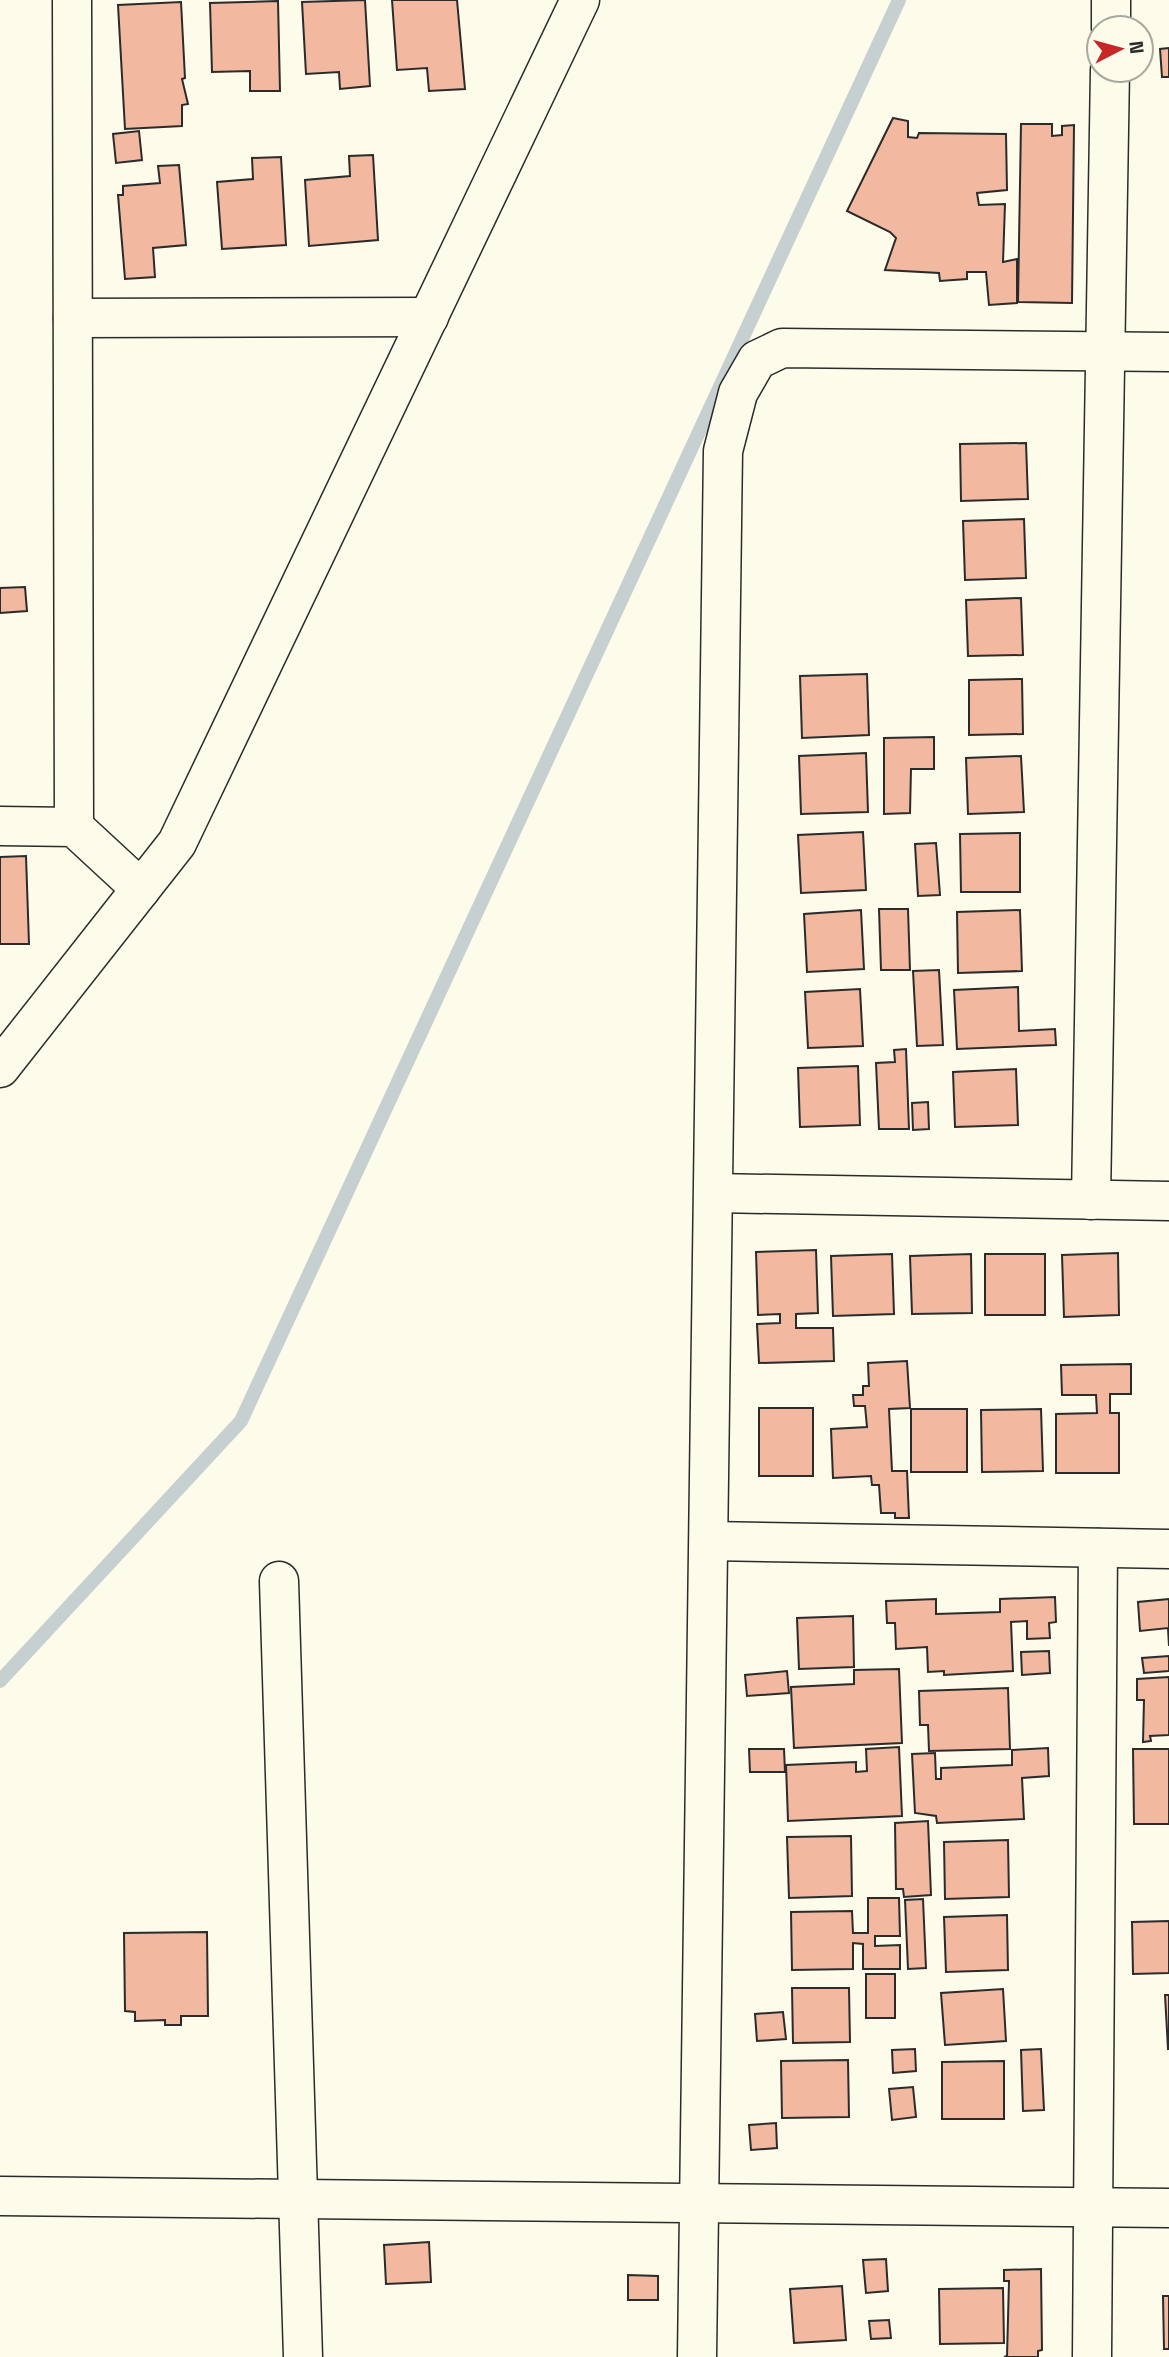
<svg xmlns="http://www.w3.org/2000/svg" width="1169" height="2357" font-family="'Space Grotesk',sans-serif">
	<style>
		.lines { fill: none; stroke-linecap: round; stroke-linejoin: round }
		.stream { stroke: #c7d0d0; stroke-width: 14 }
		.building { fill: #f2b8a0; stroke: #2b2b2b; stroke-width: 2 }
		.minor-casing { stroke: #2b2b2b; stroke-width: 41 }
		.minor { stroke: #fdfbea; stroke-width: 38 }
	</style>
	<rect width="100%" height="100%" fill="#fdfbea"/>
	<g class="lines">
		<polyline class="stream" points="0,1681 241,1421 899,0"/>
	</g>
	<g class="building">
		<polygon points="365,0 370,86 340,89 339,72 306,74 302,2"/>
		<polygon points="392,0 457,0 465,89 429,91 427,68 397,70"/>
		<polygon points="278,1 280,91 250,91 250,71 212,72 210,3"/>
		<polygon points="181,2 185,78 182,79 188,104 182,105 182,126 125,129 118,5"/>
		<polygon points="1169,48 1169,77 1162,77 1160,49"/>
		<polygon points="893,118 908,121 908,137 917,138 919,133 1006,134 1007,190 977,193 979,205 1005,204 1003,262 1017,259 1017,303 989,305 986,272 967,272 967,279 940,281 939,273 885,270 896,238 890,232 847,211"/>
		<polygon points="1021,124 1052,124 1052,136 1062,135 1062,126 1074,125 1072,303 1018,302"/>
		<polygon points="139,131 142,160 116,163 113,134"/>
		<polygon points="373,155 378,240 309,246 305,180 350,176 349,156"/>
		<polygon points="281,157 286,245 222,249 217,182 253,179 252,158"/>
		<polygon points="179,165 186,245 153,248 155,277 125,279 118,195 123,195 123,186 160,183 158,166"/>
		<polygon points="1026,443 1028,499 961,501 960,444"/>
		<polygon points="1024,519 1026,578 965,580 963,521"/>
		<polygon points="25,587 27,611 0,613 0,588"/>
		<polygon points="1021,598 1023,655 968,656 966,600"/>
		<polygon points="867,674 869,735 802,738 800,676"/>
		<polygon points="1022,679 1023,734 969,735 969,680"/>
		<polygon points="934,737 934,769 911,769 910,813 884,814 884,738"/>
		<polygon points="866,753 868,812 801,814 799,756"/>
		<polygon points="1021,756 1024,812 968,814 966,758"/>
		<polygon points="863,832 866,890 801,893 798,835"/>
		<polygon points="1020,833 1020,892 961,892 960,834"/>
		<polygon points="936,843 940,895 918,896 915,844"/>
		<polygon points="26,856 29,944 0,944 0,857"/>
		<polygon points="879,909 908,909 910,970 881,970"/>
		<polygon points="861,910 864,969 807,972 804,914"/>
		<polygon points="1020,910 1022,971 958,973 957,912"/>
		<polygon points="939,970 943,1045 917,1046 913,971"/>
		<polygon points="1018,987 1019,1031 1055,1029 1056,1045 957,1049 954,990"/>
		<polygon points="860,989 863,1046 808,1048 805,992"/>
		<polygon points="906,1049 909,1129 879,1129 876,1063 895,1062 894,1050"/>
		<polygon points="858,1066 860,1125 800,1127 798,1068"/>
		<polygon points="1016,1069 1018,1125 955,1127 953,1072"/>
		<polygon points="928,1102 929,1129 913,1130 912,1103"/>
		<polygon points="816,1250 818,1313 796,1314 796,1328 833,1328 834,1361 759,1363 757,1324 780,1323 780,1314 758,1315 756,1252"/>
		<polygon points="1118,1253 1119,1315 1064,1317 1062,1255"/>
		<polygon points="892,1254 894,1314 833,1316 831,1256"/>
		<polygon points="971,1254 972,1313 912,1314 910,1256"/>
		<rect x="985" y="1254" width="60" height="61"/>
		<polygon points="907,1361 910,1408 889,1409 892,1471 907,1471 909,1518 895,1518 895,1513 881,1513 879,1485 872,1485 871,1476 833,1478 831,1429 867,1427 865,1406 854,1406 853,1395 863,1395 863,1386 869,1386 868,1363"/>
		<polygon points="1131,1364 1131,1394 1110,1394 1110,1413 1119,1413 1119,1473 1056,1473 1056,1414 1097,1413 1096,1395 1062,1395 1061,1365"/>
		<rect x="759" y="1408" width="54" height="68"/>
		<rect x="911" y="1409" width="56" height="63"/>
		<polygon points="1041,1409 1043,1471 982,1472 981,1410"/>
		<polygon points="1055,1597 1056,1622 1049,1623 1050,1638 1027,1639 1027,1621 1011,1622 1013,1671 944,1675 944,1671 928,1672 927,1647 896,1649 895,1623 887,1623 886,1601 936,1599 936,1614 1000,1612 1000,1599"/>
		<polygon points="1169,1599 1169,1646 1168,1628 1140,1631 1138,1602"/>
		<polygon points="853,1616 854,1667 799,1669 797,1618"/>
		<polygon points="1049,1651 1050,1673 1022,1675 1021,1652"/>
		<polygon points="1169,1656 1169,1671 1144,1673 1142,1658"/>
		<polygon points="899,1669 902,1743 794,1748 791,1687 854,1684 854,1670"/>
		<polygon points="787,1671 789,1693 747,1696 745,1675"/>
		<polygon points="1169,1677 1169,1735 1150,1736 1151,1741 1143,1742 1144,1700 1137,1700 1137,1679"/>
		<polygon points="1008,1688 1010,1749 929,1751 928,1725 920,1725 919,1691"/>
		<polygon points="899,1747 902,1816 788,1821 786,1765 856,1762 856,1772 867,1771 866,1749"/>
		<polygon points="1048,1748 1049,1776 1022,1778 1024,1819 937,1823 936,1816 915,1813 912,1754 935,1753 936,1779 941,1779 941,1768 1012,1765 1012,1750"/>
		<polygon points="749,1749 784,1749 785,1772 750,1772"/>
		<polygon points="1133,1749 1169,1749 1169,1824 1134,1824"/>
		<polygon points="928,1821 931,1895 904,1897 903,1889 896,1889 895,1823"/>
		<polygon points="851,1836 852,1896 789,1898 787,1837"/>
		<polygon points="1008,1840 1009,1897 945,1899 944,1842"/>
		<polygon points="868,1898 899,1898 900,1936 875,1936 875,1946 900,1945 900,1969 863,1969 863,1944 853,1943 853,1969 792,1970 791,1912 852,1911 853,1933 868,1933"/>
		<polygon points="923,1899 926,1968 908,1969 905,1900"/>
		<polygon points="1007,1915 1008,1970 946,1972 944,1917"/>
		<polygon points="1169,1921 1169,1973 1133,1974 1132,1922"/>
		<polygon points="207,1932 208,2016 181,2016 181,2025 165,2025 165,2020 135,2021 135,2012 125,2011 124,1933"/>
		<rect x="866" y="1974" width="29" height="44"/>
		<polygon points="792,1988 849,1988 850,2042 793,2043"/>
		<polygon points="1003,1989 1006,2041 945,2045 941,1993"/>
		<polygon points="1165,1995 1169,1995 1169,2049 1168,2049"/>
		<polygon points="783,2012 786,2039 757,2041 755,2014"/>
		<polygon points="915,2049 916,2071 893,2073 892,2050"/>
		<polygon points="1041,2049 1044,2110 1023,2111 1021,2050"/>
		<polygon points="848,2060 849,2117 782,2118 781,2061"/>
		<polygon points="1004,2061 1004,2119 942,2119 942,2062"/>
		<polygon points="913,2087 916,2117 892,2120 889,2089"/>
		<polygon points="776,2123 777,2148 751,2150 749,2125"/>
		<polygon points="429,2242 431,2282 386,2284 384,2245"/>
		<polygon points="886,2259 888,2291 866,2293 863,2260"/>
		<polygon points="1041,2269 1042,2350 1038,2351 1038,2357 1004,2357 1007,2356 1009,2281 1004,2281 1004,2270"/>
		<polygon points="628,2275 658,2276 658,2300 628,2300"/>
		<polygon points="842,2286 846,2340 794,2343 790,2289"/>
		<polygon points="1003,2288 1004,2343 940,2344 939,2289"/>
		<polygon points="1163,2296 1169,2296 1169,2349 1164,2349"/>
		<polygon points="889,2320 891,2338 871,2339 869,2321"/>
	</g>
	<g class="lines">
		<g class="minor-casing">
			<g id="minor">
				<polyline points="72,0 74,827"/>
				<polyline points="1111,28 1111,0"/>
				<polyline points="73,318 429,317"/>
				<polyline points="0,826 74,827 141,889"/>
				<polyline points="0,1068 177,843 580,0"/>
				<polyline points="714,1193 1169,1201"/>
				<polyline points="1091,1200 1110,70"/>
				<polyline points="710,1541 1169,1549"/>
				<polyline points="279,1581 303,2357"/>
				<polyline points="0,2196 1169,2208"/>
				<polyline points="697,2357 723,451 738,393 757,360 782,348 1169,352"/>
				<polyline points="1092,2357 1098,1548"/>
			</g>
		</g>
		<use href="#minor" class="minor"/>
	</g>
	<g transform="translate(1120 49) rotate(84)"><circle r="33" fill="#fdfbea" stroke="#a9a89e" stroke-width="2"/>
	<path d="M0-5L12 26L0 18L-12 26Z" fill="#c62828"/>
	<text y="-10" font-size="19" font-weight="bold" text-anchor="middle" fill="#2b2b2b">N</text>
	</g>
</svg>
